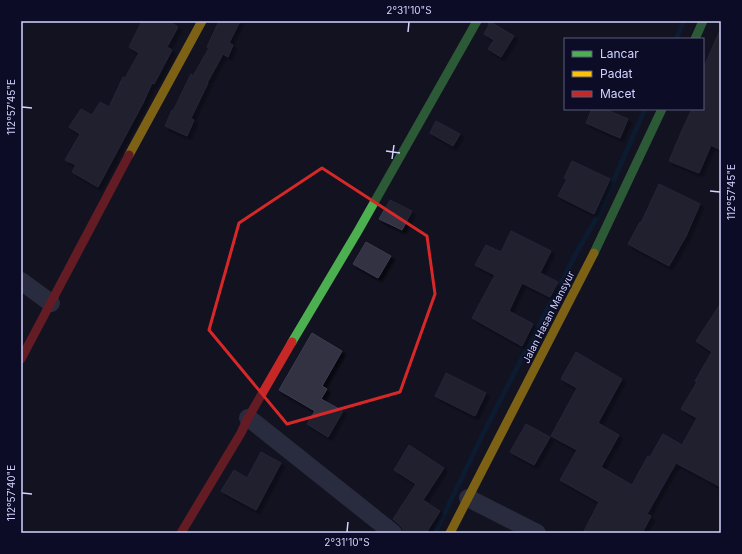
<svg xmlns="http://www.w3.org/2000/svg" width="742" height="554" font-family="Inter,sans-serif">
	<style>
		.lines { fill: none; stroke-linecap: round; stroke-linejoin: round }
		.stream { stroke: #052643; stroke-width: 5 }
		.building { fill: #303043; stroke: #3d3c55; filter: url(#shadow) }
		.street { stroke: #464962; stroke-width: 18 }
		.fast { stroke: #4caf50; stroke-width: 9 }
		.slow { stroke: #ffc107; stroke-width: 9 }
		.jam { stroke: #c62828; stroke-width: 9 }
		.marked { fill: none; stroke: #d62828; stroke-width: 3; stroke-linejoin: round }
		.ticks { fill: none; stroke: #d2d4ff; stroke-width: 1.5 }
		.labels { text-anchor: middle; stroke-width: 3; stroke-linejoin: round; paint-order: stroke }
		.street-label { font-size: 10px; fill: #d2d4ff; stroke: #0c0c26 }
		.neatline { fill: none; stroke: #d2d4ff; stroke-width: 1.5 }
		.ticks-label { font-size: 10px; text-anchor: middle; fill: #d2d4ff }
	</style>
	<defs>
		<filter id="shadow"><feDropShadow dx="3.5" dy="3.5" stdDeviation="1" flood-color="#0009"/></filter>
	</defs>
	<rect width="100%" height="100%" fill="#121220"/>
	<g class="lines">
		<g class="stream">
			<polyline points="676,39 684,21"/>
			<polyline points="435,533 486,428 579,248 598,216 645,109"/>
		</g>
	</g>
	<g class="building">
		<polygon points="142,21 169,21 178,27 167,47 172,50 154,84 152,83 143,103 98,187 72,172 76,165 65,160 80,134 69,127 81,109 92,115 100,102 109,107 123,77 125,78 139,53 129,47"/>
		<polygon points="219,21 240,21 229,43 233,45 228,57 223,54 207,83 208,83 191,118 194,120 187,136 165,126 172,110 173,111 191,74 193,76 209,48 207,47"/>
		<polygon points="489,21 514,36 501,57 488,49 494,40 484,34 488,27"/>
		<polygon points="721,28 721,150 711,145 699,173 669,161 683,128 692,109 703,109 703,69"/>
		<polygon points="592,109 605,109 628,119 620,138 586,123"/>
		<polygon points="436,121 460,134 453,146 430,133"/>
		<polygon points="572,161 610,179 594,214 558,196 567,179 564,178"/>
		<polygon points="659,184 700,204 686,236 669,266 628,244 640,222 641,223"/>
		<polygon points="390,200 412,211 402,230 379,219"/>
		<polygon points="511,231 551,251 540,273 558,282 550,297 522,283 509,311 533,324 522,346 472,318 495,275 475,265 486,245 501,252"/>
		<polygon points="366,242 391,256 378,278 353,264"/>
		<polygon points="721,303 721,487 676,463 647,514 651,516 642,533 583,533 599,502 560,480 577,450 551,436 577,388 561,379 576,352 622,379 598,423 619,435 601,467 632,485 648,456 650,457 663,434 682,445 697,418 681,409 697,382 695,381 712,352 696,341"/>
		<polygon points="312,333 342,351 322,386 327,389 321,399 343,411 328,437 307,424 315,411 279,390"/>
		<polygon points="446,373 486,393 475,416 435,396"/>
		<polygon points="526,424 550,437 534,465 510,452"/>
		<polygon points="409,445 444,468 423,500 440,511 426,533 405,533 403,532 403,529 400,525 393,519 416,484 394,470"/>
		<polygon points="261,452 281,463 256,510 221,491 234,470 247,478"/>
	</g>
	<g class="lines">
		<g class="street">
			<polyline points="21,281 51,303"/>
			<polyline points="248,418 255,423 393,533"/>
			<polyline points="468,498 537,533"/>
		</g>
		<g class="fast">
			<polyline points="695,39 703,21"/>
			<polyline points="594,253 662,109"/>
			<polyline points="292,342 358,231 477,21"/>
		</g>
		<g class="slow">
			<polyline points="129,155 202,21"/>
			<polyline points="450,533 594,253"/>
		</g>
		<g class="jam">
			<polyline points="21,359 129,155"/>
			<polyline points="181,533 241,433 248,418 292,342"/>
		</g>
	</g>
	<path d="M0 0H742V554H0ZM322,168L427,236L435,294L400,392L287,424L209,330L239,223Z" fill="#121220" fill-opacity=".55" fill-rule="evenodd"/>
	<path class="marked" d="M322,168L427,236L435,294L400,392L287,424L209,330L239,223Z"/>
	<path class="ticks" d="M408,32L409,22M22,107L32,108M386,151L400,153M392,159L394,145M710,191L720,192M22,493L32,494M347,532L348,522"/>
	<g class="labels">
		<g class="street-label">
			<text transform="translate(548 317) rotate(-63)" y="4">Jalan Hasan Mansyur</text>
		</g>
	</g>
	<rect width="742" height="554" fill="none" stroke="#0c0c26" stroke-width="44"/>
	<rect x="564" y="38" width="140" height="72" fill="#0c0c26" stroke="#5b5c7d"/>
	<rect x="572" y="51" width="20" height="6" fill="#4caf50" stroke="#5b5c7d"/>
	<text x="600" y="58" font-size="12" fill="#d2d4ff">Lancar</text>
	<rect x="572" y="71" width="20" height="6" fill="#ffc107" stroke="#5b5c7d"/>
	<text x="600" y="78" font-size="12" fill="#d2d4ff">Padat</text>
	<rect x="572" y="91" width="20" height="6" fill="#c62828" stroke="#5b5c7d"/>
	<text x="600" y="98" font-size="12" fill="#d2d4ff">Macet</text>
	<rect x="22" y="22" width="698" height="510" class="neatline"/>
	<g class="ticks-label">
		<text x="409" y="14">2°31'10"S</text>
		<text transform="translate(11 107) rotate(-90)" y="4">112°57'45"E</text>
		<text transform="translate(731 192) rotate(-90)" y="4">112°57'45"E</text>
		<text transform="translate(11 493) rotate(-90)" y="4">112°57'40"E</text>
		<text x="347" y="546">2°31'10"S</text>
	</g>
</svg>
